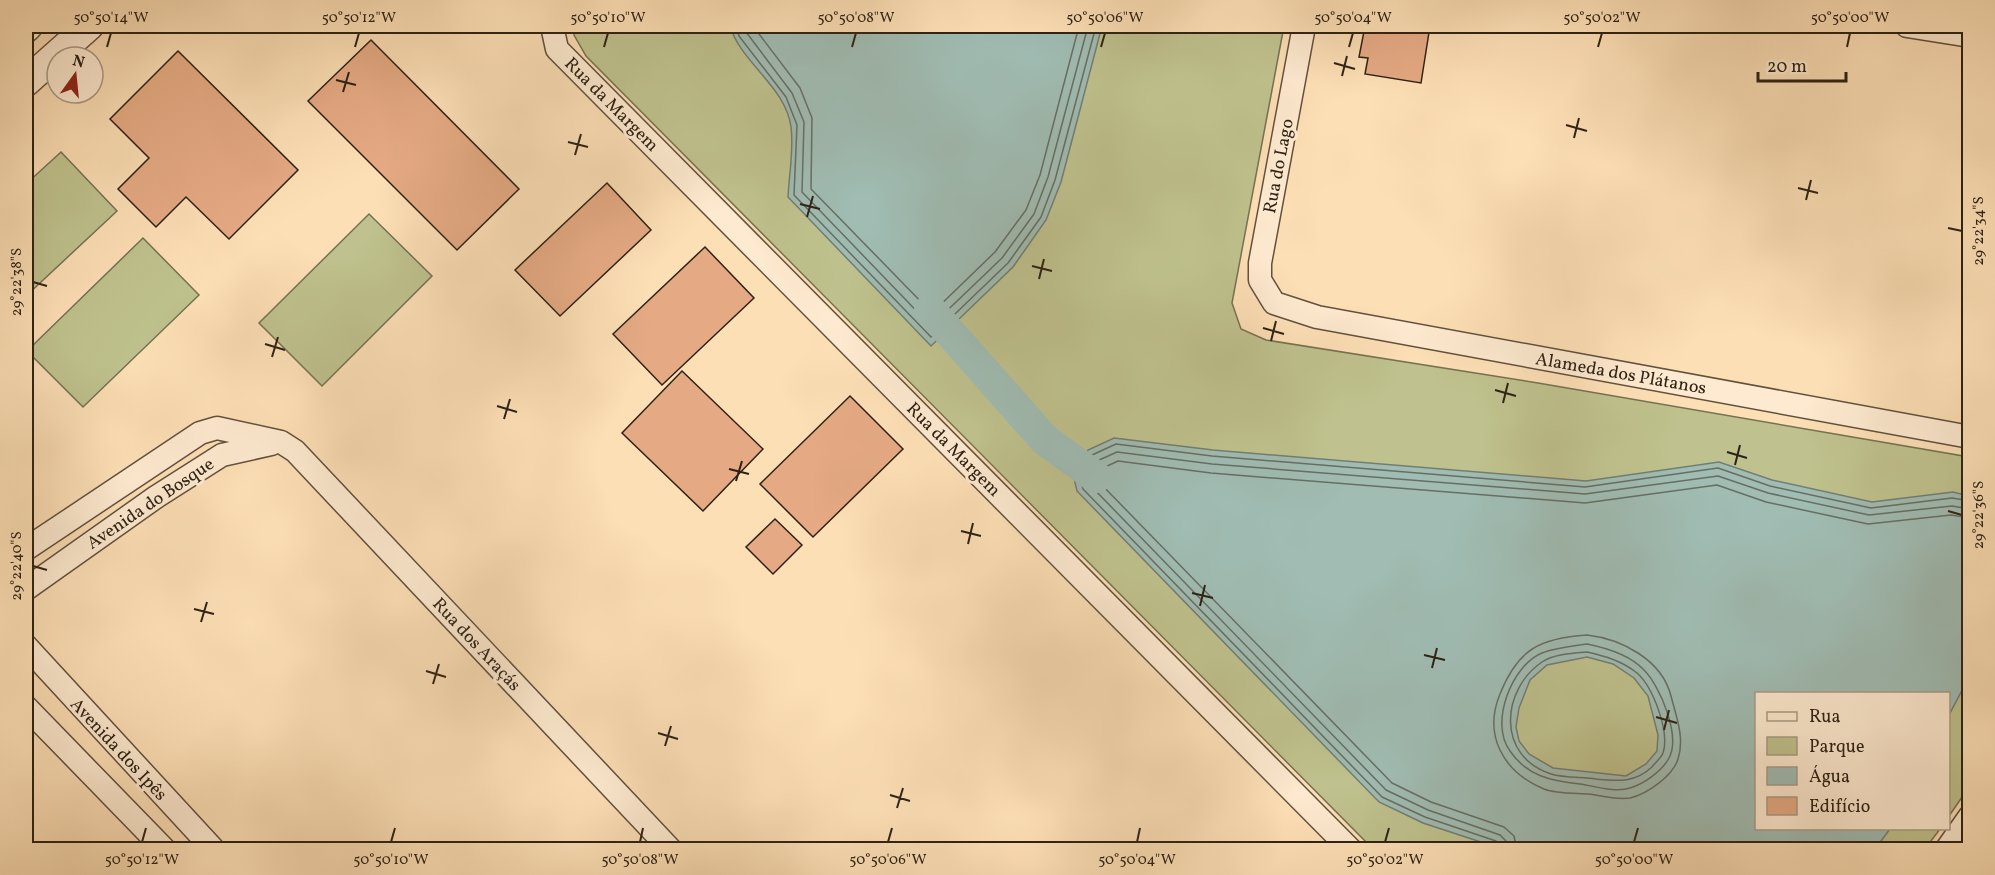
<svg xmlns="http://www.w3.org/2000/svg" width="1995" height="875" font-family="Vollkorn,serif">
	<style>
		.green { fill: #bfc28e; stroke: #767252; stroke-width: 1.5 }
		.water { fill: #a0bcb3; stroke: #727e74; stroke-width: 1.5; fill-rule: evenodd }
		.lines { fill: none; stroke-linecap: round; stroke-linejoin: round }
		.shore { stroke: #666f64; stroke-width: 1.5 }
		.canal { stroke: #a0bcb3; stroke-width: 32 }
		.building { fill: #e5aa84; stroke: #2d2215; stroke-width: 1.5 }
		.minor-casing { stroke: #61513d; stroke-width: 25 }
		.tertiary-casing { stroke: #61513d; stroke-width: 31 }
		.minor { stroke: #feead0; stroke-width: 22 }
		.tertiary { stroke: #feead0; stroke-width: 28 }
		.ticks { fill: none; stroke: #2d2215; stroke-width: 2 }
		.labels { text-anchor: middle; stroke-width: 6; stroke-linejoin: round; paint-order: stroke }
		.street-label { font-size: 18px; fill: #2d2215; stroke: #feead0 }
		.neatline { fill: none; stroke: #2d2215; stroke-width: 2 }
		.ticks-label { font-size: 15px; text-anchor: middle; fill: #2d2215 }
	</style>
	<rect width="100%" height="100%" fill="#fddfb6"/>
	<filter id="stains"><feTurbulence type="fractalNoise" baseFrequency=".00333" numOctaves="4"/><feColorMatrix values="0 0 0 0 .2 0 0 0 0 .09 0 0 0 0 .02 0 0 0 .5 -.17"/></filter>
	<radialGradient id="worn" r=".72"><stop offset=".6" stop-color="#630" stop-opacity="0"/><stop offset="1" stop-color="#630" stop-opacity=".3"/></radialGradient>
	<g class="green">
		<polygon points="574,26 1284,26 1232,303 1241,329 1266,340 1538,383 1969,457 1969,787 1949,816 1948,694 1756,694 1756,828 1940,829 1925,849 1373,849 586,56 574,35"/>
		<polygon points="61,152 117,211 26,296 26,184"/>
		<polygon points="369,214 432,276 322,386 259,323"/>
		<polygon points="143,238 199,295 83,407 27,351"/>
	</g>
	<g class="water">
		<path d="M730,26H1102L1061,182L1046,220L1013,267L931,346L788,197C789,175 794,149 791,127C786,87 741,63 730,26Z"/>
		<path d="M1114,438L1213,450L1586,481L1719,462L1772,480L1872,502L1953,492L1969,496V677L1949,715L1948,694H1756V828L1890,829L1875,849H1502L1423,823L1379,802L1077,491L1072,470L1088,450ZM1587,657L1613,664L1634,678L1648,696L1658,735L1657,751L1646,764L1626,776L1553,768L1529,754L1519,741L1516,727L1519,708L1530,680L1547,665Z"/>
	</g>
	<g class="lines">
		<g class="shore">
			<polyline points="736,26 739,36 786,97 797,125 794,195 931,337 1008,263 1041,217 1055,180 1096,26"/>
			<polyline points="744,26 746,32 792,93 804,122 802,192 931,326 1002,258 1034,214 1048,177 1088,26"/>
			<polyline points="753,26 800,88 812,118 811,189 932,313 995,252 1026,210 1040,175 1079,26"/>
			<path d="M1587,635C1622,639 1662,660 1671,696C1676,716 1685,738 1678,759C1673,776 1647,794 1630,798C1617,800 1602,796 1589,794C1575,793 1557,794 1544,789C1503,772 1483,735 1500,694C1518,649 1540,638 1587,635Z"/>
			<path d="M1587,644C1607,648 1630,655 1644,670C1660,686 1681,736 1669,758C1662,771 1644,784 1630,788C1616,793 1594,786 1580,784C1551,781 1527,776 1510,751C1489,723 1512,665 1542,653C1555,648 1573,646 1587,644Z"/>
			<path d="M1587,652C1605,656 1622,661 1637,673C1653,687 1670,732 1663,753C1661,758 1655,763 1652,767C1635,783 1618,781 1596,779C1582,777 1564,778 1551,774C1496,756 1501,690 1542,662C1553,654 1574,653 1587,652Z"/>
			<polyline points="1501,850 1496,841 1425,817 1382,797 1083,489 1079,472 1092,455 1116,444 1212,456 1585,487 1718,468 1770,486 1871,508 1952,498 1970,501"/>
			<polyline points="1508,850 1506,841 1500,835 1428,810 1386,790 1090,485 1087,473 1097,461 1117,452 1212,464 1585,494 1718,476 1768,493 1869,515 1952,506 1970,509"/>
			<polyline points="1517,850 1514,836 1504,827 1431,802 1392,783 1098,481 1097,475 1103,468 1118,461 1211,473 1585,503 1717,485 1766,502 1868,524 1951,515 1970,518"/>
		</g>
		<polyline class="canal" points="930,310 1045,440 1096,477"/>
	</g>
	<g class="building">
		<polygon points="1365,26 1430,26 1421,83 1365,74 1368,58 1359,57"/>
		<polygon points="371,40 519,189 457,250 308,101"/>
		<polygon points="178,51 298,170 229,239 186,197 156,227 118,189 149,158 110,119"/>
		<polygon points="607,183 651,230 560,316 515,270"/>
		<polygon points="705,247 754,298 662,385 613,334"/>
		<polygon points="682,371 763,449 703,511 622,433"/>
		<polygon points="850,396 903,449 813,537 760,484"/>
		<polygon points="775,519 802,545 773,574 746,547"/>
	</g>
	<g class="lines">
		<g class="minor-casing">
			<g id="minor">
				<polyline points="552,26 557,49 1351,850"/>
				<polyline points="1304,26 1260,263 1260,280 1274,303 1317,317 1970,437"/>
				<polyline points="1907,26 1970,36"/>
				<polyline points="26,549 200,433 217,428 281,442 295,451 671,850"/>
				<polyline points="26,589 156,497 222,455 271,444"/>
				<polyline points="26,646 214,850"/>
				<polyline points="26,707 165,850"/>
				<polyline points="1946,850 1970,816"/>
			</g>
		</g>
		<g class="tertiary-casing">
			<g id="tertiary">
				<polyline points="26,28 28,26"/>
				<polyline points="26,82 89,26"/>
			</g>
		</g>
		<use href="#minor" class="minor"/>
		<use href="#tertiary" class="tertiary"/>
	</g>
	<path class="ticks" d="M107,47L111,33M355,47L359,33M604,47L608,33M852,47L856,33M1101,47L1105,33M1349,47L1353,33M1598,47L1602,33M1847,47L1850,33M1334,63L1355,69M1342,76L1347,56M336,80L356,85M343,92L349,72M1566,125L1587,131M1574,138L1579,118M568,142L588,147M575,155L581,134M1798,188L1818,193M1806,200L1811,180M800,204L820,209M807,217L813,196M1948,228L1962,231M1032,266L1052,271M1039,279L1044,259M33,282L47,286M1263,328L1284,334M1271,341L1276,321M265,344L285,350M272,357L278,337M1495,390L1516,396M1503,403L1508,383M497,406L517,412M504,419L510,399M1727,452L1747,458M1735,465L1740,445M729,469L749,474M736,481L742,461M1948,511L1962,515M961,531L981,536M968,544L973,523M33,566L47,570M1192,593L1213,598M1200,606L1205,585M194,609L214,614M201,622L207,602M1424,655L1445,660M1432,668L1437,648M426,671L446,677M433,684L439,664M1656,717L1677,723M1664,730L1669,710M658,733L678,739M665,746L671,726M890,795L910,801M897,808L903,788M142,842L146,828M391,842L395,828M640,842L643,828M888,842L892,828M1137,842L1140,828M1385,842L1389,828M1634,842L1638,828"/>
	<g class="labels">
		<g class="street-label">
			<text transform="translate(612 104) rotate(45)" y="6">Rua da Margem</text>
			<text transform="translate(1278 166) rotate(-79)" y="6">Rua do Lago</text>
			<text transform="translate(1621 373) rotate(10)" y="6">Alameda dos Plátanos</text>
			<text transform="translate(954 449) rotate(45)" y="6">Rua da Margem</text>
			<text transform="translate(150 503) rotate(-34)" y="6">Avenida do Bosque</text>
			<text transform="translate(477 644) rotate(47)" y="6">Rua dos Araçás</text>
			<text transform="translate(119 749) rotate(47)" y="6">Avenida dos Ipês</text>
		</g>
	</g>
	<rect width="1995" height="875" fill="none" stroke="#fddfb6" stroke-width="66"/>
	<rect x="1755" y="692" width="195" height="138" fill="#feead0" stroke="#aa9a85" stroke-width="1.5"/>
	<rect x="1767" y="712" width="30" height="9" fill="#feead0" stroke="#aa9a85" stroke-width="1.5"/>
	<text x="1809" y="722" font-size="18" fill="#2d2215">Rua</text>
	<rect x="1767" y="737" width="30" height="18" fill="#bfc28e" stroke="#aa9a85" stroke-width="1.5"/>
	<text x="1809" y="752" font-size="18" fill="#2d2215">Parque</text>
	<rect x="1767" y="767" width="30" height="18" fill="#a0bcb3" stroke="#aa9a85" stroke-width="1.5"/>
	<text x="1809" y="782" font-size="18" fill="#2d2215">Água</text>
	<rect x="1767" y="797" width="30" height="18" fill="#e5aa84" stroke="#aa9a85" stroke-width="1.5"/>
	<text x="1809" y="812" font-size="18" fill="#2d2215">Edifício</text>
	<g transform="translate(75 75) rotate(15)"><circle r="28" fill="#feead0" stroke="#aa9a85" stroke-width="1.5"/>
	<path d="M0-4.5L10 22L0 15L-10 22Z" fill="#8f2418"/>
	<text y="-9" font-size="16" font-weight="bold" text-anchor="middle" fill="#2d2215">N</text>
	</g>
	<path d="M1758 72v9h88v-9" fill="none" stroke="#2d2215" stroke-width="3"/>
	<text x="1767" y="72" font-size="18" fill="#2d2215" stroke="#feead0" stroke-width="4.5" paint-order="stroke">20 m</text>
	<rect x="33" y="33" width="1929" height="809" class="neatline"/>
	<g class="ticks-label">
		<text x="111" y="22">50°50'14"W</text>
		<text x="359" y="22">50°50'12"W</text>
		<text x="608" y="22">50°50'10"W</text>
		<text x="856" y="22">50°50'08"W</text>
		<text x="1105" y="22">50°50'06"W</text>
		<text x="1353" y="22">50°50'04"W</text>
		<text x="1602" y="22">50°50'02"W</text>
		<text x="1850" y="22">50°50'00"W</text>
		<text transform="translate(1978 231) rotate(-90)" y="5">29°22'34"S</text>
		<text transform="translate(16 282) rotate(-90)" y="5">29°22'38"S</text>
		<text transform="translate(1978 515) rotate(-90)" y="5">29°22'36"S</text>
		<text transform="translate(16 566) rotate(-90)" y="5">29°22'40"S</text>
		<text x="142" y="864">50°50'12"W</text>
		<text x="391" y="864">50°50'10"W</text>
		<text x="640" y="864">50°50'08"W</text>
		<text x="888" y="864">50°50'06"W</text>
		<text x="1137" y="864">50°50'04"W</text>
		<text x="1385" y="864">50°50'02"W</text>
		<text x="1634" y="864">50°50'00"W</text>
	</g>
	<rect width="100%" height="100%" filter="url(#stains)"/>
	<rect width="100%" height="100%" fill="url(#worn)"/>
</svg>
